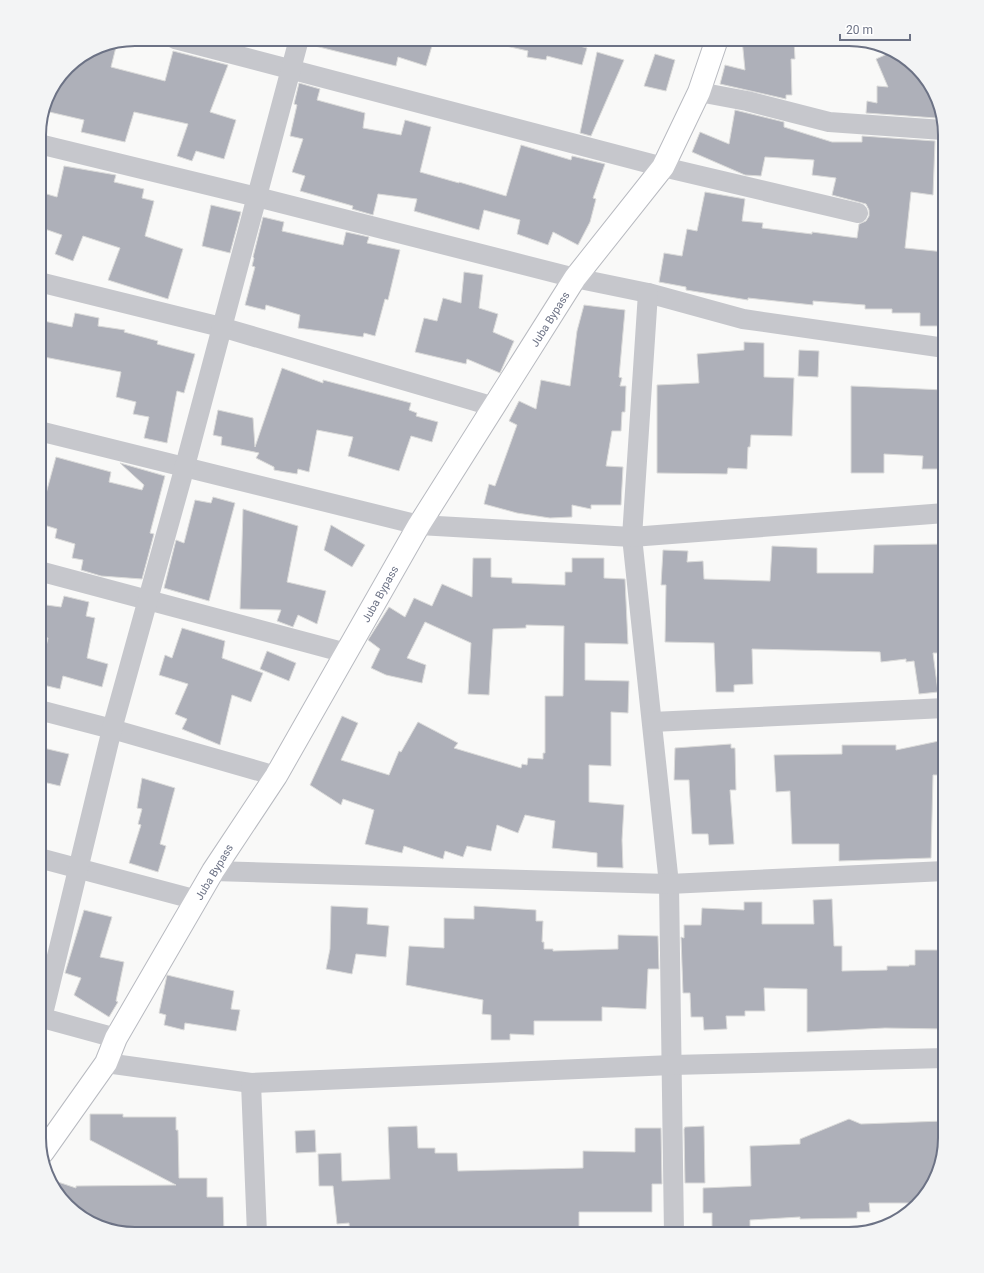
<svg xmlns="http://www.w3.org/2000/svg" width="984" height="1273" font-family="Roboto,sans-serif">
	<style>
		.building { fill: #aeb0b9; stroke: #dbdbda }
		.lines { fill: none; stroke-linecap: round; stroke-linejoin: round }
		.secondary-casing { stroke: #b8bac0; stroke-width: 24 }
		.street { stroke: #c6c7cc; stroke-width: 20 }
		.secondary { stroke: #fff; stroke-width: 22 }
		.labels { text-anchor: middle; stroke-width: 4; stroke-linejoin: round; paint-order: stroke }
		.street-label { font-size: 11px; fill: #6c7285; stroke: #fff }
		.rim { fill: none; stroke: #6c7285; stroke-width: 2 }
	</style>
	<rect width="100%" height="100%" fill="#f9f9f8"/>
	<g class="building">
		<polygon points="316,39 434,39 426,66 398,57 396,66 315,46"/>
		<polygon points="506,39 553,39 587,48 582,65 547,56 546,60 527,57 528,51 506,46"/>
		<polygon points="742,39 768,39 768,42 794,40 795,59 791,59 792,95 786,95 786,99 720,84 725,65 745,70"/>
		<polygon points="117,43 111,67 165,81 173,51 228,65 210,112 236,120 224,159 196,151 192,161 177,156 188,124 134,112 125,142 81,132 84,120 45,111 50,92 72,63 99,46"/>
		<polygon points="894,51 897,52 929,82 937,108 936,118 866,113 867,101 877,103 877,86 888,87 876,59"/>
		<polygon points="597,52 624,60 591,136 580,133"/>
		<polygon points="655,54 675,60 666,91 644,86"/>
		<polygon points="299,83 320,89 317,100 365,113 363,128 401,135 405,120 431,127 420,172 459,183 459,182 506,196 521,145 571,160 572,156 605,164 593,198 596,199 590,222 578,245 553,232 548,245 517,234 520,220 484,210 479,230 414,211 417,199 378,194 373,215 352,209 353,206 300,191 305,176 292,172 303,139 290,136 297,105 294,104"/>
		<polygon points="735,110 784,122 784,127 832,142 862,142 862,136 935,141 933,195 911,192 905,248 945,252 945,326 920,326 920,313 892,313 892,309 865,309 865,305 813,301 813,305 748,298 748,300 686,290 686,287 659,282 664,253 682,256 687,229 697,231 705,192 745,199 742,221 763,223 762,228 812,234 812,232 857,238 859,224 866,221 869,216 869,210 866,204 832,195 836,178 812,175 814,160 765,157 761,176 745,175 692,152 700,132 729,144"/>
		<polygon points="64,166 116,175 114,182 144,189 142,198 154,201 145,236 183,249 168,299 108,280 120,248 83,236 73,261 55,254 62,235 39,227 39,206 43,193 57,197"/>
		<polygon points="211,205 241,212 230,253 202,246"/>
		<polygon points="263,217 284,222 282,231 343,245 346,232 369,237 367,243 400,250 388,300 385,299 375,336 364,333 363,337 298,328 300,315 266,305 265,310 245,305 255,267 252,266 254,258 253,257"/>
		<polygon points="464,272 483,275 479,308 498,314 493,332 514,341 500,373 467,359 466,364 415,352 424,318 437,321 443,298 461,303"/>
		<polygon points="584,305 625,310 619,377 622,378 620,386 626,386 625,412 622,412 621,431 612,431 606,466 623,467 621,505 591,505 591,509 572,505 572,517 550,518 517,513 484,504 489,484 495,486 517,425 509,421 519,401 536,409 541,380 570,386 577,331"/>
		<polygon points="75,313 99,318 98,326 125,330 124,332 158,341 157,344 195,354 184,393 177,391 167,443 144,438 149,417 133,414 136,402 116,397 121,372 39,356 39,320 72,327"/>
		<polygon points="744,342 764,343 764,377 794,378 792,436 751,435 750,447 748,447 747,469 728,468 727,474 657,473 657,385 699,383 697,354 744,350"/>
		<polygon points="799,350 819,351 818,377 798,376"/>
		<polygon points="282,368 323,383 323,380 411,403 409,410 417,413 416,416 438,422 432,442 411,436 399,471 348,456 353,437 317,430 309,472 298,469 297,474 274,470 274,467 256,458 259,453 221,445 222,437 213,435 218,410 253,418 255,447"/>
		<polygon points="851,386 945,390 945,469 922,469 923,456 884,454 884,473 851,473"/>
		<polygon points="56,457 111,472 109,482 142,490 144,485 120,463 165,476 150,533 154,534 142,579 101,576 81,570 83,560 72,558 75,544 55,538 57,529 44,525 46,520 39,519 39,500 44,501"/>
		<polygon points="213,497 235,503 209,601 164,588 176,540 184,543 195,500 211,503"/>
		<polygon points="243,509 298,526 287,582 326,591 317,624 298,615 293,627 277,621 281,610 240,609"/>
		<polygon points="331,525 365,545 352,567 324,550"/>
		<polygon points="945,544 945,653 933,653 938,692 919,694 914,661 906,662 906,659 881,662 880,652 752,649 753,684 734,685 734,692 716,692 714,643 665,642 666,585 661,585 663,550 688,551 687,562 703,561 704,579 770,581 772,546 817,548 817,573 873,573 874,545"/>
		<polygon points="473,558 491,558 491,577 512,578 512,583 565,585 565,572 572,572 572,558 604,558 604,578 625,579 628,644 585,643 585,680 629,681 628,713 611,712 611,766 589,765 589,802 624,805 622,840 623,868 597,867 597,853 552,848 555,821 525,815 518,833 497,825 491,851 467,846 463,857 445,851 443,859 404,846 402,853 365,844 374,810 343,799 341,805 310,785 342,716 358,723 341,760 389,775 399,751 401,752 418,722 458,743 454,748 521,768 522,764 527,765 528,758 543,759 543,753 545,753 545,696 563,696 564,626 526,625 526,628 493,629 489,695 468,694 471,643 425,622 407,658 426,665 422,683 386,675 371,668 380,649 368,640 389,607 405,617 414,598 432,606 442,584 472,597"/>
		<polygon points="64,596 89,602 86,616 95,618 87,658 108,664 102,687 63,676 60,689 39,684 39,676 48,638 39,637 39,604 61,607"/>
		<polygon points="182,628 225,641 222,658 263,673 251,702 232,695 220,745 182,729 187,719 175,714 188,684 159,675 165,655 172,658"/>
		<polygon points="267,651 296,663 289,681 260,669"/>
		<polygon points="939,741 945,775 933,775 931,858 839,861 839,844 792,844 790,791 776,792 774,755 842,754 842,745 896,745 896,750"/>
		<polygon points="731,744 731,748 735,748 736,790 730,790 734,844 709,845 708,834 692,834 689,780 674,780 675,748"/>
		<polygon points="39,747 69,754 60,786 39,781"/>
		<polygon points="142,778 175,788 160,844 166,846 158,872 129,863 141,825 138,824 142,809 137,808"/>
		<polygon points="832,899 834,946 842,946 842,971 887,970 887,966 909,966 909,965 915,965 915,950 945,950 945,1029 885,1028 807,1032 807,989 764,988 765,1011 745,1011 745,1016 726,1016 727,1029 704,1030 703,1017 691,1017 690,993 683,993 681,937 684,938 684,925 701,925 702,908 744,910 744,902 762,902 762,924 814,924 813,900"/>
		<polygon points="331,906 368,908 367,924 389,926 386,957 356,954 352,974 326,969 330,949"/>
		<polygon points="474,906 536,910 536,921 543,921 542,942 544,942 544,949 553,949 553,951 618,949 618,935 658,936 659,969 648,969 646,1009 602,1007 602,1021 534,1021 534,1035 510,1034 510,1040 491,1040 491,1015 482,1014 483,1000 406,985 409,946 444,948 444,918 474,919"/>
		<polygon points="84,910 112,917 100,957 124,962 116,1001 118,1002 109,1017 74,995 81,978 65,973"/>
		<polygon points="167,975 234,991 231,1009 240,1010 236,1031 185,1023 184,1030 164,1025 166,1015 159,1013"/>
		<polygon points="90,1114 123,1114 123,1117 176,1117 176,1130 178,1130 179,1178 207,1178 207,1197 223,1197 224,1234 135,1234 87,1221 55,1191 52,1180 76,1188 76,1186 176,1185 90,1140"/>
		<polygon points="849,1119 861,1124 943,1121 944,1143 932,1186 916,1203 869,1203 870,1212 857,1212 857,1218 800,1219 800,1217 750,1220 750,1234 712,1234 712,1213 703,1213 703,1188 751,1186 750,1146 800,1144 800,1139"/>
		<polygon points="417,1126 418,1148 435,1148 435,1153 457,1153 458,1171 583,1168 583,1151 635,1152 635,1128 661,1128 662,1184 652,1184 652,1212 579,1212 579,1234 350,1234 349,1223 337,1224 333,1186 319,1186 318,1154 341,1153 342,1181 390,1179 388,1127"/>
		<polygon points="704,1126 705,1183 685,1183 684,1129 685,1127"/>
		<polygon points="315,1130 316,1152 296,1153 295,1131"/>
	</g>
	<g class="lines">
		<g class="secondary-casing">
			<polyline id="secondary" points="43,1152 106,1063 116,1038 213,871 276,776 419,525 575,278 663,167 699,92 717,39"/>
		</g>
		<g class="street">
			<polyline points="175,39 663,167 858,213"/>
			<polyline points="699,92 747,101 829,122 943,130"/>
			<polyline points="39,144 257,197 575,278 648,293 743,319 945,348"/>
			<polyline points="39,282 221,327 495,407"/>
			<polyline points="648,293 632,537 669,884 674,1234"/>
			<polyline points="39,431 419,525 632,537 945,513"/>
			<polyline points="39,571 346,653"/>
			<polyline points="39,710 112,729 276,776"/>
			<polyline points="652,722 945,708"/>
			<polyline points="39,858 197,900"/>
			<polyline points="213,871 669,884 945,871"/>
			<polyline points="39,1017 116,1038"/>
			<polyline points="42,1018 112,729 185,466 299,39"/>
			<polyline points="106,1063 251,1083 672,1065 945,1058"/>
			<polyline points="251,1083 257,1234"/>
		</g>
		<use href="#secondary" class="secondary"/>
	</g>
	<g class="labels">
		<g class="street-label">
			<text transform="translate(550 319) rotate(-58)" y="4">Juba Bypass</text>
			<text transform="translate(380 594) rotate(-61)" y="4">Juba Bypass</text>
			<text transform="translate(214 872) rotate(-59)" y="4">Juba Bypass</text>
		</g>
	</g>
	<path d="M0 0H984V1273H0ZM135 46H849A89 89 0 0 1 938 135V1138A89 89 0 0 1 849 1227H135A89 89 0 0 1 46 1138V135A89 89 0 0 1 135 46Z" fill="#f3f4f5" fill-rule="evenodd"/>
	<path class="rim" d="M135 46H849A89 89 0 0 1 938 135V1138A89 89 0 0 1 849 1227H135A89 89 0 0 1 46 1138V135A89 89 0 0 1 135 46Z"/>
	<path d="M840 34v6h70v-6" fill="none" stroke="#6c7285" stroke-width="2"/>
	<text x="846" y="34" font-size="12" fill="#6c7285" stroke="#ffffff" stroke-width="3" paint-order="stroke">20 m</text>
</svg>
